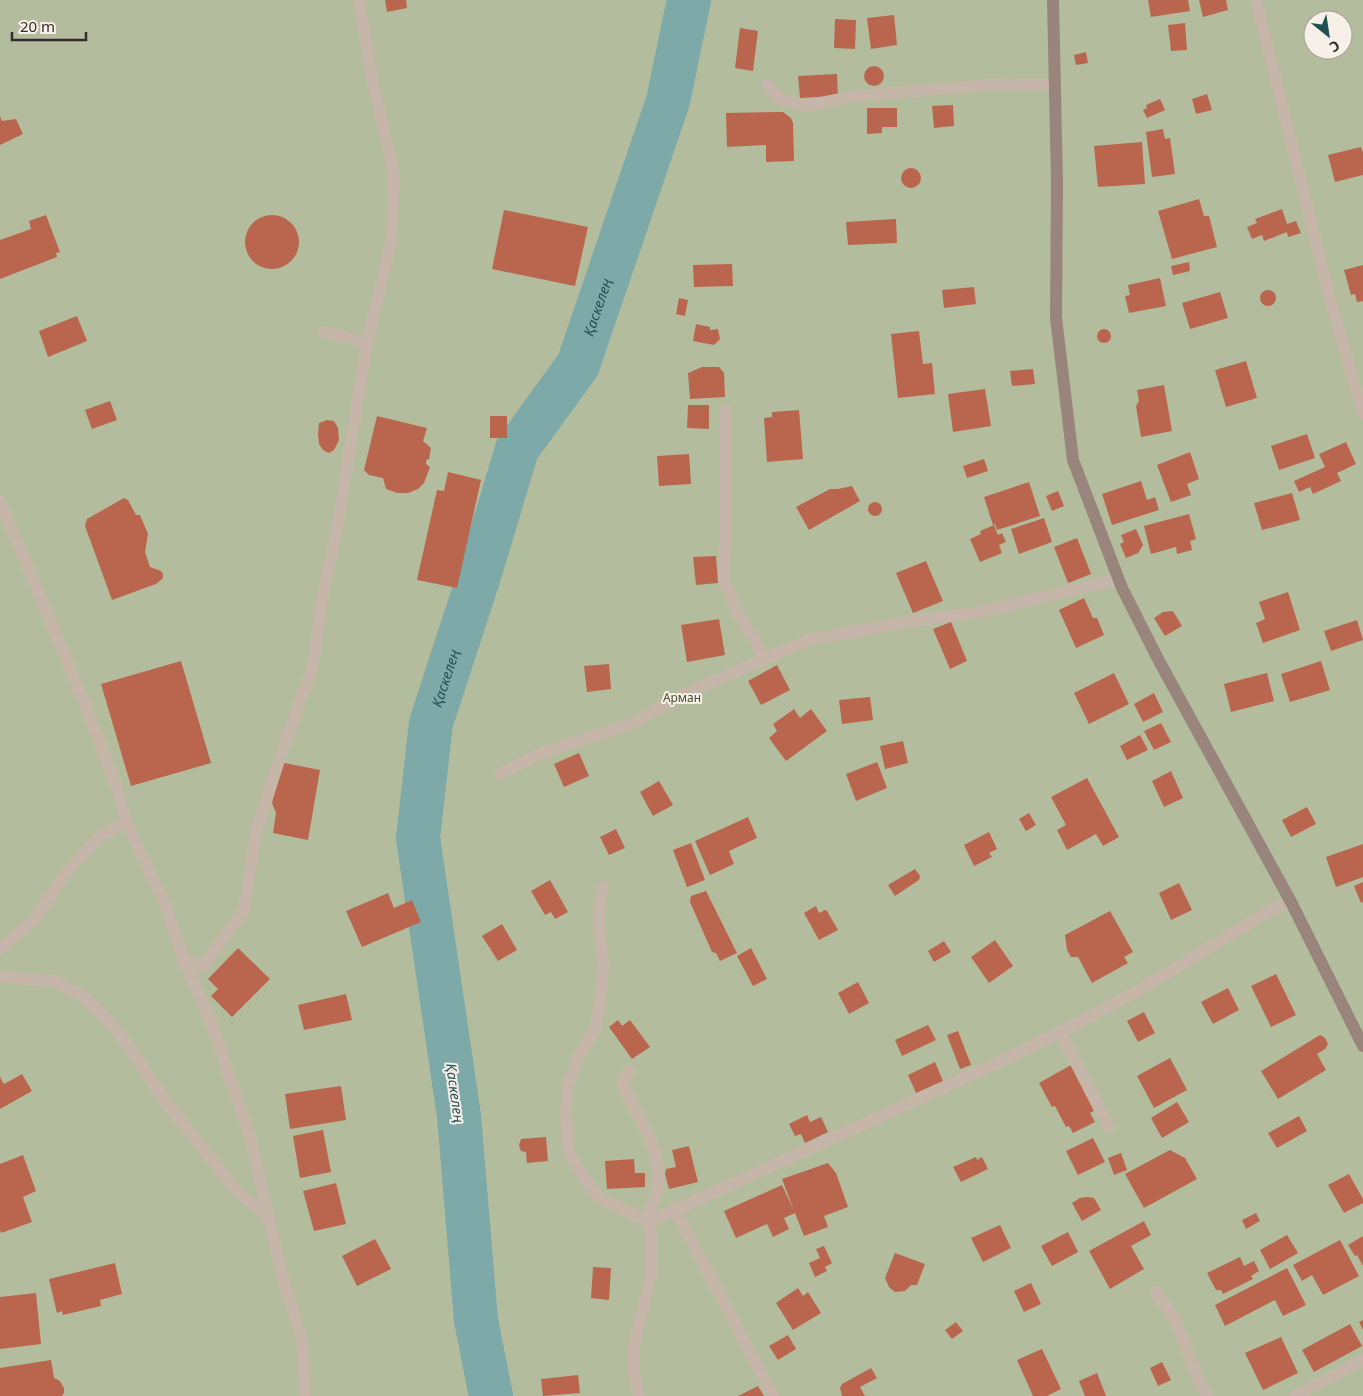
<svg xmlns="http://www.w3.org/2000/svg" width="1363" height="1396" font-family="'Noto Sans',sans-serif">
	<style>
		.green { fill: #b3bd9d; fill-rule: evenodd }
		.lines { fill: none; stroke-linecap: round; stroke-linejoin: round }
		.river { stroke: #7ea9a9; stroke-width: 44 }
		.building { fill: #ba664f }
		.street { stroke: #c6b6a9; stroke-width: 12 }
		.secondary { stroke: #99857b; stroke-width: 12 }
		.labels { text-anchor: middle; stroke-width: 4; stroke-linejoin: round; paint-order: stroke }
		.park-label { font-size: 12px; fill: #44502e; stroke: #f7f0e8 }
		.water-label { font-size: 14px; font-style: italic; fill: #224f51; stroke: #f7f0e8 }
	</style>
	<rect width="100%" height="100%" fill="#efe6dc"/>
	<path class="green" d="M0,0H1363V1396H0ZM1313,20H1343V50H1313Z"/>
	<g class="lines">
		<path class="river" id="s1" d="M491,1396L476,1320L459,1116L418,838L431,723L479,576L517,449L578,365L668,101L689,0"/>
	</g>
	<g class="building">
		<polygon points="385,0 406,0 407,8 387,12"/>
		<polygon points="1148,0 1188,0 1190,11 1151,17"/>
		<polygon points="1199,0 1226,0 1228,10 1203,17"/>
		<polygon points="894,15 897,45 871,49 867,18"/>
		<polygon points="835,19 856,20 855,49 834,48"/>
		<polygon points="1185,23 1187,50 1171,51 1168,25"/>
		<polygon points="740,28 758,31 753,71 735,68"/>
		<polygon points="1086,52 1088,63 1076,65 1074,55"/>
		<circle cx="874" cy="76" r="10"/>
		<polygon points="837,74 838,96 800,98 798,76"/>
		<polygon points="1207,94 1212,110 1196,114 1192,99"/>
		<polygon points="1160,99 1165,110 1147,118 1143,110 1147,108 1146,105"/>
		<polygon points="953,105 954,126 934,128 932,106"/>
		<polygon points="867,108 897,108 897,127 882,127 882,133 867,134"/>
		<polygon points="783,112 791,118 793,123 794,161 766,162 766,145 727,147 726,113"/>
		<polygon points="0,116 2,121 16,119 23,134 0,145"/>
		<polygon points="1163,129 1165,139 1170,138 1175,174 1152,177 1146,132"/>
		<polygon points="1142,142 1145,184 1098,187 1094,146"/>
		<polygon points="1361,147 1363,153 1363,175 1335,182 1328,155"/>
		<circle cx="911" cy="178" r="10"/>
		<polygon points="1199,199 1204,216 1209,216 1217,247 1172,259 1158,211"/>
		<polygon points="1282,209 1287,224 1296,221 1301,233 1288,237 1287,232 1264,241 1262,235 1252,239 1247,227 1257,223 1255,219"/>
		<polygon points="504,210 588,227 575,286 492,269"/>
		<polygon points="46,215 60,252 56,253 57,257 0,279 0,240 31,229 29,221"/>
		<circle cx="272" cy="242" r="27"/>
		<polygon points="896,219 897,243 848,245 846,222"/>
		<polygon points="1189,262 1190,271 1173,275 1171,266"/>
		<polygon points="732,264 733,286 694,287 693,265"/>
		<polygon points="1363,265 1363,301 1357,302 1355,294 1351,295 1344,270"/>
		<polygon points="1160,278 1166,306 1129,313 1125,296 1130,295 1128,285"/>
		<polygon points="974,287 976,304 944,308 942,290"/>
		<circle cx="1268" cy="298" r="8"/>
		<polygon points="1220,292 1228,318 1190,329 1182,303"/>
		<polygon points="679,298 688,300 685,316 676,314"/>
		<polygon points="77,316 87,341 48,357 39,331"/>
		<polygon points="696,324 710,327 710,330 718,329 720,339 714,345 693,341"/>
		<circle cx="1104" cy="336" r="7"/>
		<polygon points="919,331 923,364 932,363 935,394 898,398 891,334"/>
		<polygon points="1246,361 1257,398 1226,407 1215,370"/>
		<polygon points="702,367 719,367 724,373 725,397 690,399 688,373"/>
		<polygon points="1033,369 1035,384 1012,386 1010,371"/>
		<polygon points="1164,385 1172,431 1141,437 1136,406 1139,401 1137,390"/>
		<polygon points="985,389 991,426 953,432 948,394"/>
		<polygon points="110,401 117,420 92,429 85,410"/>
		<polygon points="688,405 709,405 709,429 687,428"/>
		<polygon points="799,410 803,459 767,462 764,418 772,417 772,412"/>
		<polygon points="377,416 427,428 423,441 431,448 429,459 426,460 426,464 430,467 424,483 418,489 408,493 397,493 386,489 383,478 369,475 364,470"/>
		<rect x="490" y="416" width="17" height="22"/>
		<polygon points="327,420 334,421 338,428 339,440 334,450 329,453 323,450 319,444 318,434 319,423"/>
		<polygon points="1307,434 1315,458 1279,470 1271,446"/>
		<polygon points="1346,442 1356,464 1337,473 1341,481 1313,494 1310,487 1299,492 1294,481 1325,467 1319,454"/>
		<polygon points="1190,452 1199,479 1187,484 1191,495 1171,502 1157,465"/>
		<polygon points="689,454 691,484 659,486 657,456"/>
		<polygon points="984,459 988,471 967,478 963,466"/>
		<polygon points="448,472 481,480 457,588 417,580 437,490 444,491"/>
		<polygon points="1141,481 1147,500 1155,497 1159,510 1112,525 1102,494"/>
		<polygon points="1029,482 1040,516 997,530 995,524 993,525 984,497"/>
		<polygon points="852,486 860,501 809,530 796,507 830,489 838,489"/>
		<polygon points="1058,491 1064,506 1052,511 1046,496"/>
		<polygon points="1292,493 1300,520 1262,530 1254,503"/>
		<polygon points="124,498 128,500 136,515 140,515 148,534 145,552 150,567 161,571 163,574 163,578 156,584 112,600 85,526 87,519"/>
		<circle cx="875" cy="509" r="7"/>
		<polygon points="1189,514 1196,539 1190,541 1192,550 1177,554 1176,547 1151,554 1144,526"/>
		<polygon points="1044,518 1052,542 1019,554 1011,529"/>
		<polygon points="994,525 998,535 1002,533 1006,542 999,545 1002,553 980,562 970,539 981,534 980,531"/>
		<polygon points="1136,529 1143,545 1138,553 1126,558 1120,544 1124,542 1121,535"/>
		<polygon points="1077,538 1091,574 1068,583 1054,547"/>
		<polygon points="716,556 718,583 696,585 693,557"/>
		<polygon points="926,561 943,601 913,613 896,573"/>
		<polygon points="1288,592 1300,630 1263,643 1256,623 1265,619 1259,602"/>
		<polygon points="1084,598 1093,618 1097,618 1104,635 1076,648 1059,610"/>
		<polygon points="1173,611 1182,626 1165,636 1154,618 1163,612"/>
		<polygon points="719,619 725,655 687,662 681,625"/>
		<polygon points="1357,620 1363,640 1331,651 1324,631"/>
		<polygon points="951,622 967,661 950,669 933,629"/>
		<polygon points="181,661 211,763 131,786 101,684"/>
		<polygon points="1321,661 1330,690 1290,702 1281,674"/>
		<polygon points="609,664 611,689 587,692 584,666"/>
		<polygon points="777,665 790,690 761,705 748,681"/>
		<polygon points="1114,673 1129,704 1089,724 1074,693"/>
		<polygon points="1267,673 1274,701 1231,712 1224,684"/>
		<polygon points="1154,693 1163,712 1143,722 1134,704"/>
		<polygon points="870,697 873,720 842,724 839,700"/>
		<polygon points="794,709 800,718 811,709 827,731 786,761 769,738 777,731 773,724"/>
		<polygon points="1161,723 1171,742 1154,750 1144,731"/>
		<polygon points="1140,735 1148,750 1127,760 1120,746"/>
		<polygon points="903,741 908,763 885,769 880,746"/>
		<polygon points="579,753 589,776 564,787 554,764"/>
		<polygon points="279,762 320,770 308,840 273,833 276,813 272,803"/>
		<polygon points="877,762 887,788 856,801 846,774"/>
		<polygon points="1171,771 1183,798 1164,807 1152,781"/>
		<polygon points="1087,778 1119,837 1103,846 1096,834 1067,850 1057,830 1066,825 1051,797"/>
		<polygon points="659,781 673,805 653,816 640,792"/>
		<polygon points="1307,807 1316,824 1291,837 1282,820"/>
		<polygon points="1029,813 1036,825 1026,831 1019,819"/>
		<polygon points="748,817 757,838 729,851 734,864 710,875 695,841"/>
		<polygon points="616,829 625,848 609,855 600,837"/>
		<polygon points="989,832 997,849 989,853 992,857 974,866 964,845"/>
		<polygon points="691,843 705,880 687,887 673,850"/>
		<polygon points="1363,844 1363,877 1336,887 1326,857"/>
		<polygon points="915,869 920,876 919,880 895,896 888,885"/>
		<polygon points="550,880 568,912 555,919 551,912 545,915 531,891"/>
		<polygon points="1363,882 1363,902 1361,903 1354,886"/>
		<polygon points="1179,883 1192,910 1171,920 1159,893"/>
		<polygon points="706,891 737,953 720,961 716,953 712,952 690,902 691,896"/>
		<polygon points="388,893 394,908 412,900 421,922 362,947 346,911"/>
		<polygon points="816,906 819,913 825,910 827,911 838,930 819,940 804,913"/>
		<polygon points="1110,911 1133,952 1124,957 1128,963 1092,983 1078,957 1071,957 1067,950 1065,935"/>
		<polygon points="502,924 517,950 498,961 482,936"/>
		<polygon points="995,940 1013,966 989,983 971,957"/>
		<polygon points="944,941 951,952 934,962 928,951"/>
		<polygon points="238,948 270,979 232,1017 211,996 218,989 208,979"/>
		<polygon points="751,948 767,979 753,986 737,956"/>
		<polygon points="1276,974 1296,1015 1271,1027 1251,986"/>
		<polygon points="858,982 869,1003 849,1014 838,993"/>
		<polygon points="1228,988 1239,1010 1213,1024 1201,1002"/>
		<polygon points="346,994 352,1020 304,1030 298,1005"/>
		<polygon points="1144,1012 1155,1033 1138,1042 1127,1021"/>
		<polygon points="618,1020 622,1026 630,1020 650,1047 632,1059 609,1027"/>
		<polygon points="928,1025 936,1040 902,1056 895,1040"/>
		<polygon points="958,1031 971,1065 960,1069 947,1035"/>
		<polygon points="1320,1035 1325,1038 1328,1044 1325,1049 1317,1054 1326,1070 1278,1099 1261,1071"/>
		<polygon points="1170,1058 1187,1090 1154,1108 1137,1076"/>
		<polygon points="935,1062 943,1081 916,1093 908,1075"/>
		<polygon points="1071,1065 1095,1110 1090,1113 1095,1122 1073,1133 1069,1126 1066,1127 1055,1106 1052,1107 1039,1083"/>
		<polygon points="22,1074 32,1091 0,1109 0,1077 4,1084"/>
		<polygon points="341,1086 346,1120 290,1129 285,1094"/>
		<polygon points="1177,1102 1189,1122 1162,1138 1151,1118"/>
		<polygon points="807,1115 810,1122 821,1117 828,1132 805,1143 801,1134 795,1136 789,1124"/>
		<polygon points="1299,1116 1307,1131 1277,1148 1268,1133"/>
		<polygon points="323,1130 331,1172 300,1178 293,1136"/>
		<polygon points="546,1137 548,1161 527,1163 526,1152 521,1151 519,1145 521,1139"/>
		<polygon points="1093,1138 1105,1162 1078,1175 1066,1151"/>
		<polygon points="689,1146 698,1182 669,1189 665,1174 666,1169 676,1167 672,1150"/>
		<polygon points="1170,1150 1185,1158 1197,1179 1144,1208 1125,1174"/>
		<polygon points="1121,1153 1127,1170 1114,1175 1108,1158"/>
		<polygon points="23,1155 36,1191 23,1197 32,1222 1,1233 0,1230 0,1164"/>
		<polygon points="976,1157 977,1160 982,1157 988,1169 961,1182 953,1167"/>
		<polygon points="634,1159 635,1173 645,1173 645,1187 607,1189 605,1161"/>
		<polygon points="828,1163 836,1173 848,1207 824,1216 828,1227 804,1236 795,1213 784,1218 789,1229 773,1237 767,1224 736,1238 724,1211 782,1185 794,1211 782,1179"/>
		<polygon points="1349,1174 1363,1199 1363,1203 1344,1213 1328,1185"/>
		<polygon points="336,1183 346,1224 314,1231 303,1191"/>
		<polygon points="1087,1197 1094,1198 1101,1210 1082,1221 1072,1203 1080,1198"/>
		<polygon points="1256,1213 1260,1221 1246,1229 1242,1220"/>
		<polygon points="1144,1221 1151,1235 1131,1246 1144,1269 1110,1289 1089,1251"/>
		<polygon points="1000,1225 1011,1248 983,1262 971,1238"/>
		<polygon points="1068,1232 1078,1252 1052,1266 1041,1246"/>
		<polygon points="1287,1235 1298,1253 1270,1269 1260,1250"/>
		<polygon points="1363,1236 1363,1266 1357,1255 1355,1256 1348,1245"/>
		<polygon points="375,1239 391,1269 357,1286 342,1256"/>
		<polygon points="1340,1240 1359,1276 1323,1295 1312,1275 1302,1281 1293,1265"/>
		<polygon points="824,1246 832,1263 825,1267 827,1271 815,1277 809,1263 820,1258 816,1249"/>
		<polygon points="895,1253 925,1264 917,1285 911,1285 905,1291 895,1292 889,1287 885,1278"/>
		<polygon points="1240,1257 1244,1266 1254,1261 1259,1271 1251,1276 1253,1279 1223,1294 1221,1290 1216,1290 1207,1273"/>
		<polygon points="115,1263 122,1294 100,1300 101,1306 63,1315 62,1311 57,1313 49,1279"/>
		<polygon points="593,1267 611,1268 609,1300 591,1298"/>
		<polygon points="1287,1268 1306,1305 1283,1316 1275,1300 1225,1326 1215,1305"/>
		<polygon points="1031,1283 1041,1304 1024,1312 1014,1291"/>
		<polygon points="798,1288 803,1296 808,1292 821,1313 793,1330 776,1303"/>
		<polygon points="36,1293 41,1344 0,1349 0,1297"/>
		<polygon points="1363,1320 1363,1330 1359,1322"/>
		<polygon points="956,1322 963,1331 952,1339 945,1330"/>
		<polygon points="1350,1324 1362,1346 1314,1372 1302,1350"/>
		<polygon points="788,1335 796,1349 778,1360 769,1346"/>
		<polygon points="1281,1337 1298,1373 1263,1390 1245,1353"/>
		<polygon points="1042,1349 1061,1389 1047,1396 1033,1396 1017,1360"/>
		<polygon points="51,1360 54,1378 60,1381 64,1388 64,1393 62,1396 0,1396 0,1368"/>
		<polygon points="1162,1362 1171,1380 1158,1386 1150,1368"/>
		<polygon points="871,1368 877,1378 860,1387 865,1396 842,1396 840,1388 842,1384"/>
		<polygon points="1097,1373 1106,1396 1085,1396 1079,1381"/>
		<polygon points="578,1375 580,1393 543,1396 541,1379"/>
		<polygon points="758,1386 764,1396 738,1396"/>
	</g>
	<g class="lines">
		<g class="street">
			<polyline points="359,0 373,83 394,173 392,238 367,343"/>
			<polyline points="1256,0 1330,299 1363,413"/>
			<polyline points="767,85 782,100 805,106 857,96 1000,84 1056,85"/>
			<polyline points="726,410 726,534 724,581 738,614 755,640 763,659"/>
			<polyline points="0,501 87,709 117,788 126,822 166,906 183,959 203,966 244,910 256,832 281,754 313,666 322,599 337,529 367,343 324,332"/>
			<polyline points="500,774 539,754 633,723 680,696 808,640 918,620 975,613 1119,579"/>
			<polyline points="603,886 600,907 600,935 603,962 601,997 596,1027 579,1056 567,1088 566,1118 569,1153 583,1176 598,1197 649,1222 1004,1060 1075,1025 1144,987 1273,909 1291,902"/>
			<polyline points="0,949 35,919 65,874 100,836 126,822"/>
			<polyline points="183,959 210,1019 250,1137 281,1271 302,1340 305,1396"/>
			<polyline points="0,977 54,981 84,997 115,1028 140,1063 165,1101 237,1191 269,1218"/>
			<polyline points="1060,1032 1109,1127"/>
			<polyline points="629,1071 622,1084 649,1137 658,1162 658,1189 650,1209 649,1222 652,1240 652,1271 634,1345 634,1375 639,1396"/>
			<polyline points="675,1210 773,1396"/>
			<polyline points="1156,1292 1175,1319 1200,1383 1207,1396"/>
			<polyline points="1295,1396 1363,1360"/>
		</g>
		<polyline class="secondary" points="1053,0 1057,182 1056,318 1073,460 1122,588 1158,659 1291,902 1363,1046"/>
	</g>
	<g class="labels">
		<g class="park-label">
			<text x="682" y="702">Арман</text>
		</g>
		<g class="water-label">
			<text dy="5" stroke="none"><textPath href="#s1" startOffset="1131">Қаскелең</textPath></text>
			<text dy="5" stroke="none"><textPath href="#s1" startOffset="726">Қаскелең</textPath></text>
			<text transform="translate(455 1093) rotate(82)" y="5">Қаскелең</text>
		</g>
	</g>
	<g transform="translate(1328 35) rotate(150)"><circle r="24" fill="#f7f0e8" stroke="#a9a29b"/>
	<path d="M0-4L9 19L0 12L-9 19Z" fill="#224f51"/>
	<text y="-8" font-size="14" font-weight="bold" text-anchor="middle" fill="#342c28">С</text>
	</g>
	<path d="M12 32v8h74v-8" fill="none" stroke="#342c28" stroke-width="2.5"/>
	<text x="20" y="32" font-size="15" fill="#342c28" stroke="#f7f0e8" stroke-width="4" paint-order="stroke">20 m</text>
</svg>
